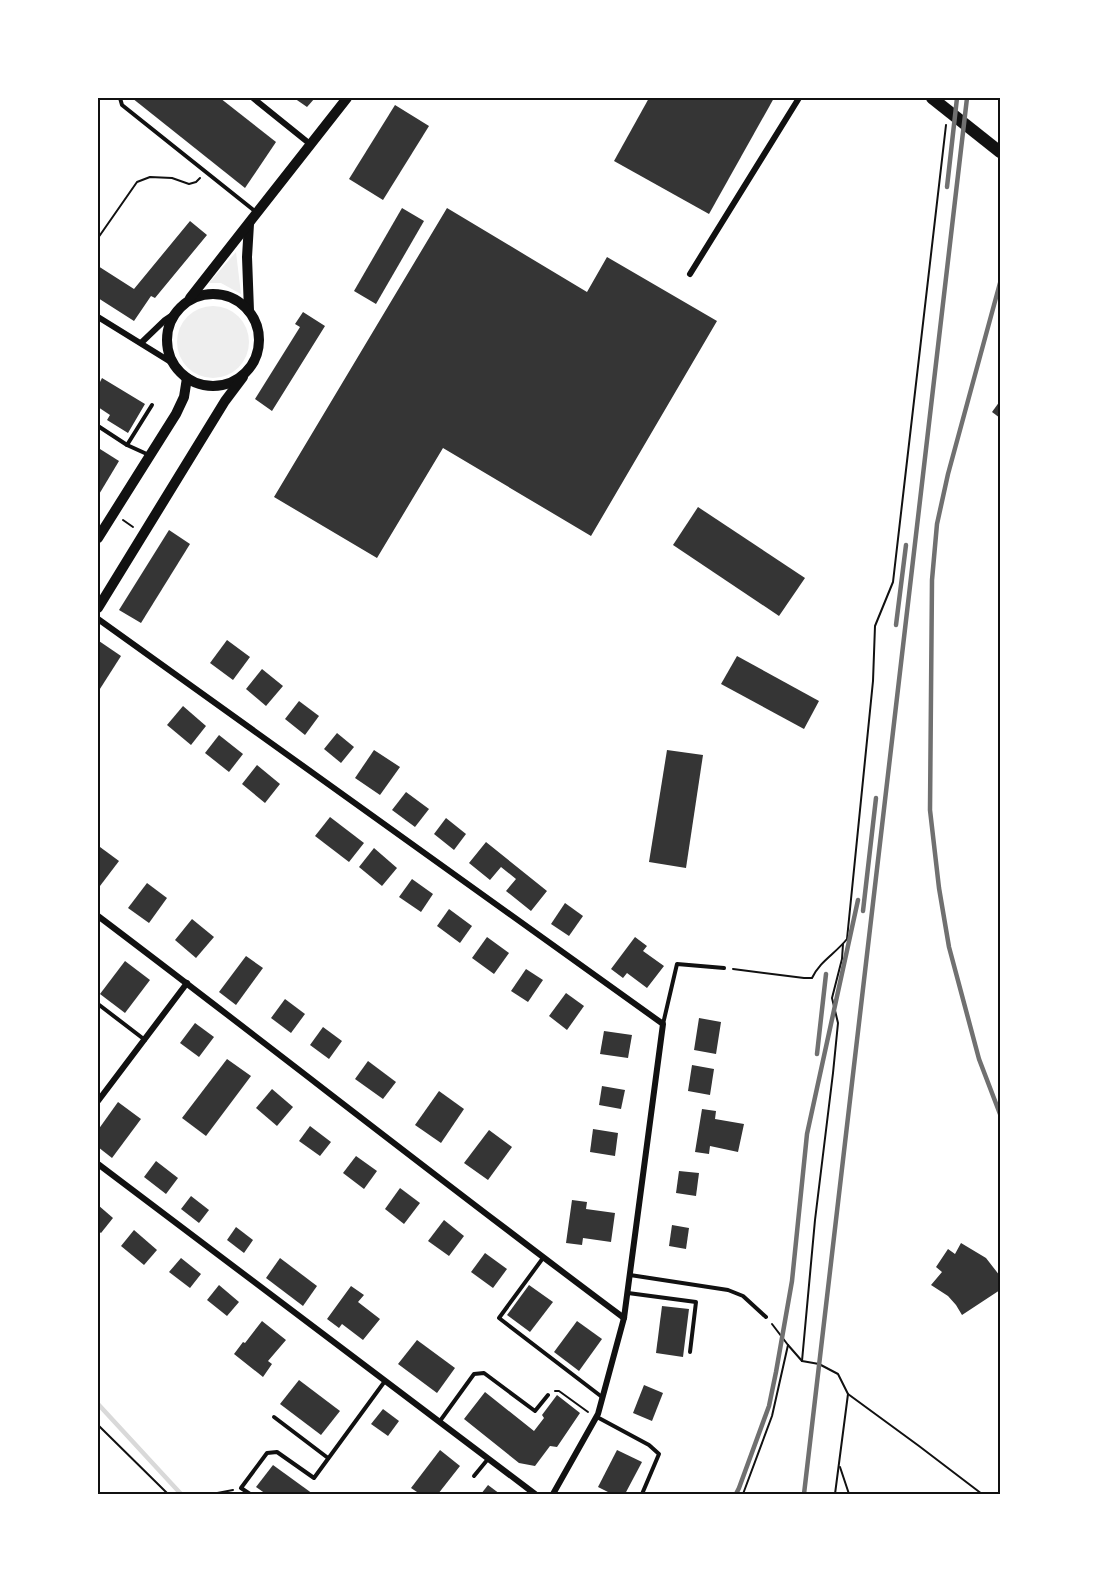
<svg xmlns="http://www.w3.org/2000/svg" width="1098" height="1592" font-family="'Fira Sans Condensed',sans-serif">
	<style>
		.green { fill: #eee }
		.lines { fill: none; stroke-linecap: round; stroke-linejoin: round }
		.stream { stroke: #d9d9d9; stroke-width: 4.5 }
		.building { fill: #353535 }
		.path { stroke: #111; stroke-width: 2 }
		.service { stroke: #111; stroke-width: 4 }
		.minor { stroke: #111; stroke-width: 6 }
		.secondary { stroke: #111; stroke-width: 10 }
		.primary { stroke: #111; stroke-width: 12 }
		.rail { stroke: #707070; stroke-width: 4.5 }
		.neatline { fill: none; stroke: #111; stroke-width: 2 }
	</style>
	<rect width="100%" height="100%" fill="#fff"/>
	<g class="green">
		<polygon points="236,252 241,294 221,283 209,283"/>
		<circle cx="213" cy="342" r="36"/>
	</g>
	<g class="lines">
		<polyline class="stream" points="98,1404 181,1494"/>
	</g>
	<g class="building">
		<polygon points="132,98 220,98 276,142 245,188"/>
		<polygon points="294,98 315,98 307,107"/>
		<polygon points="649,98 774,98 709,214 614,161"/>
		<polygon points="395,105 429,126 383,200 349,179"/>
		<polygon points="402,208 424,221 376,304 354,291"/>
		<polygon points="447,208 587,292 607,257 717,321 591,536 443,448 377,558 274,497"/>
		<polygon points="190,221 207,235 155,298 151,296 134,321 98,298 98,266 134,289"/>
		<polygon points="303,312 325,326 272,411 255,399 300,327 295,324"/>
		<polygon points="102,378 145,404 128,433 107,420 110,415 98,407 98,386"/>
		<polygon points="1000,401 1000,418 992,412"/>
		<polygon points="100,449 119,461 98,496 98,453"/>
		<polygon points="698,507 805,578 779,616 673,545"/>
		<polygon points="169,530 190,544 141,623 119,610"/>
		<polygon points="227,640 250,657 233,680 210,663"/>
		<polygon points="99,641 121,656 98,692 98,644"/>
		<polygon points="737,656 819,701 804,729 721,684"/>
		<polygon points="262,669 283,686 266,706 246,689"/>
		<polygon points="299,701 319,716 305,735 285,719"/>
		<polygon points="183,706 206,726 191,745 167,725"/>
		<polygon points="337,733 354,747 341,763 324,749"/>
		<polygon points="219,735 243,754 229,772 205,753"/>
		<polygon points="374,750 400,767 380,795 355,778"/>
		<polygon points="667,750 703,755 686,868 649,862"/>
		<polygon points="257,765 280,784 265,803 242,784"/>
		<polygon points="406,792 429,809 415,827 392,810"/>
		<polygon points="330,817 364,843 349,862 315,836"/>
		<polygon points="446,818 466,834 454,850 434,834"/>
		<polygon points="486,842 547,891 531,911 506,891 516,879 501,867 490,880 469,863"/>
		<polygon points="100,847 119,861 100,886 98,884 98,849"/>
		<polygon points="374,848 397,868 382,886 359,867"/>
		<polygon points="412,879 433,894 421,912 399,897"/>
		<polygon points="147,883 167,898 149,923 128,908"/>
		<polygon points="565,903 583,916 569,936 551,924"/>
		<polygon points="449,909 472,926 460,943 437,926"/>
		<polygon points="192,919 214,937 196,958 175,940"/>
		<polygon points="487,937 509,953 494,974 472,958"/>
		<polygon points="635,937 647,946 643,951 664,966 647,988 627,973 623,978 611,969"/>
		<polygon points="246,956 263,968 236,1005 219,992"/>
		<polygon points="125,961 150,980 125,1013 100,994"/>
		<polygon points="526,969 543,980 528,1002 511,991"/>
		<polygon points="566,993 584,1006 567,1030 549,1016"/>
		<polygon points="285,999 305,1014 291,1033 271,1018"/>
		<polygon points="699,1018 721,1022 716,1054 694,1050"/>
		<polygon points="195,1023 214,1037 199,1057 180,1043"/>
		<polygon points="323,1027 342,1041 329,1059 310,1045"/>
		<polygon points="604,1031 632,1035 628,1058 600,1054"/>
		<polygon points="227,1059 251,1076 206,1136 182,1118"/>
		<polygon points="368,1061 396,1082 383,1099 355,1079"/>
		<polygon points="692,1065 714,1069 710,1095 688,1091"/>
		<polygon points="602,1086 625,1090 621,1109 599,1105"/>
		<polygon points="272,1089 293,1107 277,1126 256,1108"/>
		<polygon points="439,1091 464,1109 441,1143 415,1125"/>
		<polygon points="118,1102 141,1119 112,1158 98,1147 98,1130"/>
		<polygon points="702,1109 716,1111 715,1119 744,1124 738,1152 710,1146 709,1154 695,1152"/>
		<polygon points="310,1126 331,1142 320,1156 299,1141"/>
		<polygon points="593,1129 618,1133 615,1156 590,1152"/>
		<polygon points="489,1130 512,1147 488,1180 464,1163"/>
		<polygon points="356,1156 377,1171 364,1189 343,1173"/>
		<polygon points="156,1161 178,1178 166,1194 144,1177"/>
		<polygon points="679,1171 699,1173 696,1196 676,1193"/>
		<polygon points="400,1188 420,1203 404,1224 385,1209"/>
		<polygon points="191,1196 209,1210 199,1223 181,1209"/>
		<polygon points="572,1200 587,1202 586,1209 615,1213 611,1242 583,1238 582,1245 566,1243"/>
		<polygon points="98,1205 113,1218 101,1233 98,1231"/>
		<polygon points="444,1220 464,1236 449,1256 428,1241"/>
		<polygon points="672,1225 689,1228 686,1249 669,1246"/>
		<polygon points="236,1227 253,1240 244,1253 227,1240"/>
		<polygon points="134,1230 157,1250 144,1265 121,1246"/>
		<polygon points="961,1243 986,1258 1000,1276 1000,1290 962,1315 956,1305 948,1296 931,1285 942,1272 936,1267 948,1249 955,1254"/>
		<polygon points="485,1253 507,1269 493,1288 471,1272"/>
		<polygon points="181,1258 201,1274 190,1288 169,1272"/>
		<polygon points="280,1258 317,1286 303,1306 266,1278"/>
		<polygon points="219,1285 239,1302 227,1316 207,1300"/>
		<polygon points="529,1285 553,1302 530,1332 507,1315"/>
		<polygon points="351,1286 364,1295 358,1302 380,1319 363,1340 342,1324 339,1328 327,1319"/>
		<polygon points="662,1306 689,1309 683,1357 656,1353"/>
		<polygon points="262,1321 286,1340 268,1361 272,1364 263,1377 234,1354 243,1342 245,1343"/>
		<polygon points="577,1321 602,1339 579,1371 554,1352"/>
		<polygon points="417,1340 455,1368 437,1393 398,1364"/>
		<polygon points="299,1380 340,1411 321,1435 280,1404"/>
		<polygon points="644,1385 663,1393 652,1421 633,1413"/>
		<polygon points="485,1392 534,1431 544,1418 542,1415 557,1395 580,1413 557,1447 550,1446 535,1466 519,1463 464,1419"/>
		<polygon points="383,1409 399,1421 388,1436 371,1424"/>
		<polygon points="440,1450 460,1466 438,1494 420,1494 411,1488"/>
		<polygon points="617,1450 642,1462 625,1494 612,1494 598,1487"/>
		<polygon points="273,1465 313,1494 266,1494 256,1487"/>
		<polygon points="488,1485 500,1494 481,1494"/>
	</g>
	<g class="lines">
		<g class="path">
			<polyline points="98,238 137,182 150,177 172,178 189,184 196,182 200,178"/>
			<polyline points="123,520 133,527"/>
			<path d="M733,969L804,978H812C820,961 835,954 847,939L873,681L875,626L893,582L946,125"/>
			<polyline points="772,1324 788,1345 802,1361 819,1364 838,1374 848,1394 919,1446 982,1494"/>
			<polyline points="802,1361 815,1220 833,1073 838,1023 832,998 842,959 843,944"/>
			<polyline points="555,1391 559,1391 588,1412"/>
			<polyline points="98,1425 168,1494"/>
			<polyline points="840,1467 849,1494"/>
			<polyline points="212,1494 233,1490"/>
			<polyline points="743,1494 772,1416 788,1345"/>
			<polyline points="835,1494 848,1394"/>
		</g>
		<g class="service">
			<polyline points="120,98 122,105 127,109 256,212"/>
			<polyline points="98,426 127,445 149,455"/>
			<polyline points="127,445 152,405"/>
			<polyline points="98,1004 145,1040"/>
			<polyline points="663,1024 677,964 724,968"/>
			<polyline points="543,1258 499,1318 602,1397"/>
			<polyline points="630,1275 728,1290 743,1296 766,1317"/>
			<polyline points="628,1293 696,1302 690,1352"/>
			<polyline points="274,1417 328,1458"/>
			<polyline points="597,1417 649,1445 659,1454 642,1494"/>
			<polyline points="440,1421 474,1374 484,1373 535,1411 548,1395"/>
			<polyline points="474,1476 488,1459"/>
			<polyline points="250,1494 241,1488 267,1453 277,1452 314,1478 385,1381"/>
		</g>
		<g class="minor">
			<polyline points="253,98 310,144"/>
			<polyline points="690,274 799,98"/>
			<polyline points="98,317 174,364"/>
			<polyline points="141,343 165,320 177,312"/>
			<polyline points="98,619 663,1024 624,1318 598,1414 553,1494"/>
			<path d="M98,916C274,1049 447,1186 624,1318"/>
			<polyline points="98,1101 187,983"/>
			<polyline points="98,1164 535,1494"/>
		</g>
		<g class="secondary">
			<polyline points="249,224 247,257 249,311"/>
			<circle cx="213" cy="340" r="46"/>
			<polyline points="190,298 347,98"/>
			<polyline points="98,538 176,414 184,397 187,378"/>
			<polyline points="98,608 225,401 243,377"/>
		</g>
		<polyline class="primary" points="932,98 1000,152"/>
		<g class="rail">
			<polyline points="947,187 957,98"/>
			<polyline points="1000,283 948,474 937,524 932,580 930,810 939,888 949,947 979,1059 1000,1114"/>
			<polyline points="896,625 906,545"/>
			<polyline points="863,911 876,798"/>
			<polyline points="817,1054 826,974"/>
			<polyline points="736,1494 739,1488 769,1406 776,1372 792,1281 807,1134 858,900"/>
			<polyline points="804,1494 967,98"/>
		</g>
	</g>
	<rect width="1098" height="1592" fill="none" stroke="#ffffff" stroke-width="198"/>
	<rect x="99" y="99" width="900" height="1394" class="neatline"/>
</svg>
